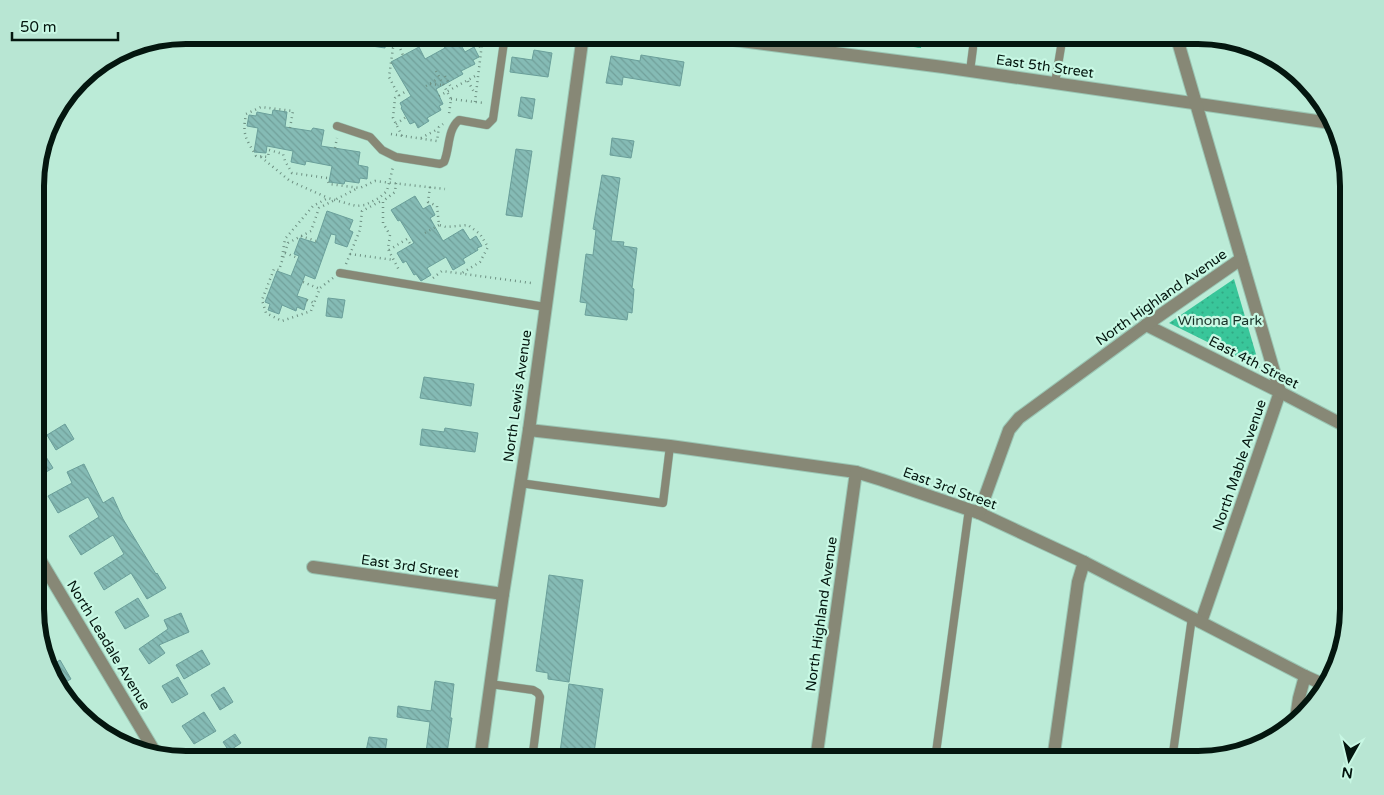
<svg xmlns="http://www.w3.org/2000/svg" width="1384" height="795" font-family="'Varela Round',sans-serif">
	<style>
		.green { fill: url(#green-dots) }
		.building { fill: url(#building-back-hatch); stroke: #6a9f9a }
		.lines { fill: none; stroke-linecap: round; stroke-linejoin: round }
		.lane-casing { stroke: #9ac5b3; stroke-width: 9 }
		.street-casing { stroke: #9ac5b3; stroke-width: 14 }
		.path { stroke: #6e9183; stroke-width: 2.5; stroke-dasharray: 1 4; stroke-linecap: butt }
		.lane { stroke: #878876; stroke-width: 8 }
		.street { stroke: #878876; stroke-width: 12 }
		.labels { text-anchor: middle; stroke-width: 4.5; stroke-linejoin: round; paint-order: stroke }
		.street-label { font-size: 14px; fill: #04160f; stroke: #c8f8e4 }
		.park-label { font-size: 14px; fill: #163026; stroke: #c8f8e4 }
		.rim { fill: none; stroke: #04160f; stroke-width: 6 }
	</style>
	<defs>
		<pattern id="green-dots" width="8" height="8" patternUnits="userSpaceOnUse" patternTransform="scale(1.25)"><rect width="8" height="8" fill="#39c69a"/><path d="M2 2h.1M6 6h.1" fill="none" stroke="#31a984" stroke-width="1.8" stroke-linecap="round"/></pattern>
		<pattern id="building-back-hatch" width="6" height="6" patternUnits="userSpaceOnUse" patternTransform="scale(1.25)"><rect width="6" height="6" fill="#85bbb5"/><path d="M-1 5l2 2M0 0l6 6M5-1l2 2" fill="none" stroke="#71a09a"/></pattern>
	</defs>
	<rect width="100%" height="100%" fill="#bbebd7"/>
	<g class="green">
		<polygon points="824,35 923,35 921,48"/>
		<polygon points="1234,279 1260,368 1169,323"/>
	</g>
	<g class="building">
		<polygon points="346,35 387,35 385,48 345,42"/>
		<polygon points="456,37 465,52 474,47 479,57 473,60 475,64 461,71 463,74 436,89 443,104 439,106 441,110 427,118 429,121 418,128 415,122 410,124 401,108 402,107 400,103 411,96 391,62 419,47 425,59 445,48 443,45"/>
		<polygon points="534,50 552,53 548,77 510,72 512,57 532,60"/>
		<polygon points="641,55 684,62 680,86 623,77 622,85 606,83 611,56 640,61"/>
		<polygon points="521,97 535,99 532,119 518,116"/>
		<polygon points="273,110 287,112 285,127 311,131 313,128 324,130 321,146 360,152 358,165 368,167 367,179 360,178 359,183 345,181 344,184 329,182 332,166 306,161 305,165 291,162 293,151 267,146 266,153 254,152 258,128 247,126 249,115 256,116 257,112 272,115"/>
		<polygon points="612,138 634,141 631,158 610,155"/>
		<polygon points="516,149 532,151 522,217 506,215"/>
		<polygon points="602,175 620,178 611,241 624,242 623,246 637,248 632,288 634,289 632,313 628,312 627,320 585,315 587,303 580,302 586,254 593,255 596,230 593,229"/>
		<polygon points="415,196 423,209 430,205 435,215 430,218 443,241 463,229 470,240 476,236 482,246 477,248 478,250 463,259 465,263 453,270 446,257 427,268 431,275 421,281 416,274 414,275 406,261 403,263 397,253 414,243 400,220 398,221 391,210"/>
		<polygon points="327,211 353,220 349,230 353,232 347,247 335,243 336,235 331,234 315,279 305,275 297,296 307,299 304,310 297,307 296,311 282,305 279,314 268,310 270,304 265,302 277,271 291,276 299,256 294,254 300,238 316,243"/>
		<polygon points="328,298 345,300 342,318 326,316"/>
		<polygon points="424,377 474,384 471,406 420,398"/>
		<polygon points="65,424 74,439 56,450 47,435"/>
		<polygon points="445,428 478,433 475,452 420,445 422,429 444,432"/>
		<polygon points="36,441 53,468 36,478"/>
		<polygon points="84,464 103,503 113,497 123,519 156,574 157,573 166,588 147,599 131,573 104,590 94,573 124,554 113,535 81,555 69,536 99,517 88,497 58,513 48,496 72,483 67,472"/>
		<polygon points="549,575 583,580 569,682 548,679 548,673 536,671"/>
		<polygon points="138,598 149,616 125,629 115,612"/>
		<polygon points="181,613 189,632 159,645 165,653 149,664 139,649 168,629 164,620"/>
		<polygon points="202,650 210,664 184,679 176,665"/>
		<polygon points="60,660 71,679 58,686 50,666"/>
		<polygon points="178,677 188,694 172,703 162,686"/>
		<polygon points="435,681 454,684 450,718 452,718 446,760 425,760 430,722 397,717 398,706 431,711"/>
		<polygon points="569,684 603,689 593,760 559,760"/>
		<polygon points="224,687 233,702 220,710 211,695"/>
		<polygon points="204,712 216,731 194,744 182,726"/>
		<polygon points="235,734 241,743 229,751 223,742"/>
		<polygon points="369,737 387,739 384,759 365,756"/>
	</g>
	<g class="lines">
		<g class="lane-casing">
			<g id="lane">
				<polyline points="970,71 973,48"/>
				<polyline points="1055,83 1061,47"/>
				<path d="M337,126L370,137L382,150L396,157L440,164L444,162C450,149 447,130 459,120L487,125L493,119L505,35"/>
				<polyline points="340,273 545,307"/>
				<polyline points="520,483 663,503 670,446"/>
				<polyline points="490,684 533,690 538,693 540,697 532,760"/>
				<polyline points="935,760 969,509"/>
				<polyline points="1172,760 1192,617"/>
			</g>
		</g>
		<g class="street-casing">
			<g id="street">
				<polyline points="695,35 943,67 1331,123"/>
				<polyline points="1176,35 1280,392 1201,622"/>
				<polyline points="1146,325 1280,392 1349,428"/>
				<polyline points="529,430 670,446 856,472 882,480 979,513 1084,562 1305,676 1327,686"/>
				<polyline points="979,513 1009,430 1019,418 1146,325 1241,259"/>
				<polyline points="36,553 155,752"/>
				<polyline points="313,567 503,594"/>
				<polyline points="1296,718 1299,698 1305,676"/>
				<polyline points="480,760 503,594 529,430 583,35"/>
				<polyline points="816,760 856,472"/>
				<polyline points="1053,760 1078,582 1084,562"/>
			</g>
		</g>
		<g class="path">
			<path d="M396,35C396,43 401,48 403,56"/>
			<polyline points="455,35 475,38 481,49"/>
			<polyline points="436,71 451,99 449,114"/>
			<polyline points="445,76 452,89"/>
			<polyline points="468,81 475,94"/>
			<polyline points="430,84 443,85"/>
			<polyline points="426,86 439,78"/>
			<polyline points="399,96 389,77 393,48 404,40 426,43 439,36 439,35"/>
			<polyline points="439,96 477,75"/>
			<polyline points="451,99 484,103"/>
			<polyline points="475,102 483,35"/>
			<polyline points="396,124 406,117"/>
			<path d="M290,128L293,111L261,107L246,114C242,136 246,138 256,156L268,157L269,150L283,154L285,161L292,173L327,178L329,184L360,188L375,181L445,189"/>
			<polyline points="391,134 437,141 439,127 443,124"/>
			<polyline points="402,136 393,118 395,98 408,90"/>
			<polyline points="421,138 438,129"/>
			<polyline points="335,148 337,138"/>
			<polyline points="261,157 290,181 328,198"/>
			<polyline points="396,183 395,192 383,201 383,223 390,235 388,249 400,272"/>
			<polyline points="430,187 428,202 437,206 439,225 446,227 468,225 480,234 488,247 480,262 462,273"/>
			<polyline points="425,233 439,225"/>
			<polyline points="301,236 316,241"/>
			<polyline points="389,250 407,239 411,245"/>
			<polyline points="285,253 298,258"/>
			<polyline points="350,254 394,260"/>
			<polyline points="282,257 285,239 313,206 328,198 356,206 365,205 379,198 387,191 393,167"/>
			<polyline points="346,264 360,230 362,211 383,200"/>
			<polyline points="333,278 320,288 311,311 282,321 266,313 262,300 274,269 279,270 288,243 311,231 319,208 358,188"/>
			<polyline points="433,278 442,271 531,283"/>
			<polyline points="303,282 320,289"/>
			<polyline points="307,300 314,303"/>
		</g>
		<use href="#lane" class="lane"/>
		<use href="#street" class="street"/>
	</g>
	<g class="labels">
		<g class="street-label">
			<text transform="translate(1045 66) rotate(8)" y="5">East 5th Street</text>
			<text transform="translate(1161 297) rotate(-35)" y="5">North Highland Avenue</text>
			<text transform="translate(1254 362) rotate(27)" y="5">East 4th Street</text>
			<text transform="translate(517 396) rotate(-82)" y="5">North Lewis Avenue</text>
			<text transform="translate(1239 465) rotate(-71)" y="5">North Mable Avenue</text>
			<text transform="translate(950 488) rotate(20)" y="5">East 3rd Street</text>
			<text transform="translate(410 566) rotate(8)" y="5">East 3rd Street</text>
			<text transform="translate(821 614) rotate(-82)" y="5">North Highland Avenue</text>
			<text transform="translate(109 645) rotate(59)" y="5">North Leadale Avenue</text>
		</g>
		<g class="park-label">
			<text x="1220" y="325">Winona Park</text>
		</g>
	</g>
	<path d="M0 0H1384V795H0ZM186 44H1198A142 142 0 0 1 1340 186V609A142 142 0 0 1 1198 751H186A142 142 0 0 1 44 609V186A142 142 0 0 1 186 44Z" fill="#b8e6d3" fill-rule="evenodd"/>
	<path class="rim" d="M186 44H1198A142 142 0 0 1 1340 186V609A142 142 0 0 1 1198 751H186A142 142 0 0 1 44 609V186A142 142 0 0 1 186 44Z"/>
	<g transform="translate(1349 760) rotate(188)" stroke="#c8f8e4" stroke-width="4" paint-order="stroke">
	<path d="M0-4L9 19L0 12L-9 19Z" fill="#04160f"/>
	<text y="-8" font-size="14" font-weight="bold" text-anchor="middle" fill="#04160f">N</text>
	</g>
	<path d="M12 32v8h106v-8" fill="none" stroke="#04160f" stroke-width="2.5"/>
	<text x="20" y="32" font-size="15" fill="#04160f" stroke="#c8f8e4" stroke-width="4" paint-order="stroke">50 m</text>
</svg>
